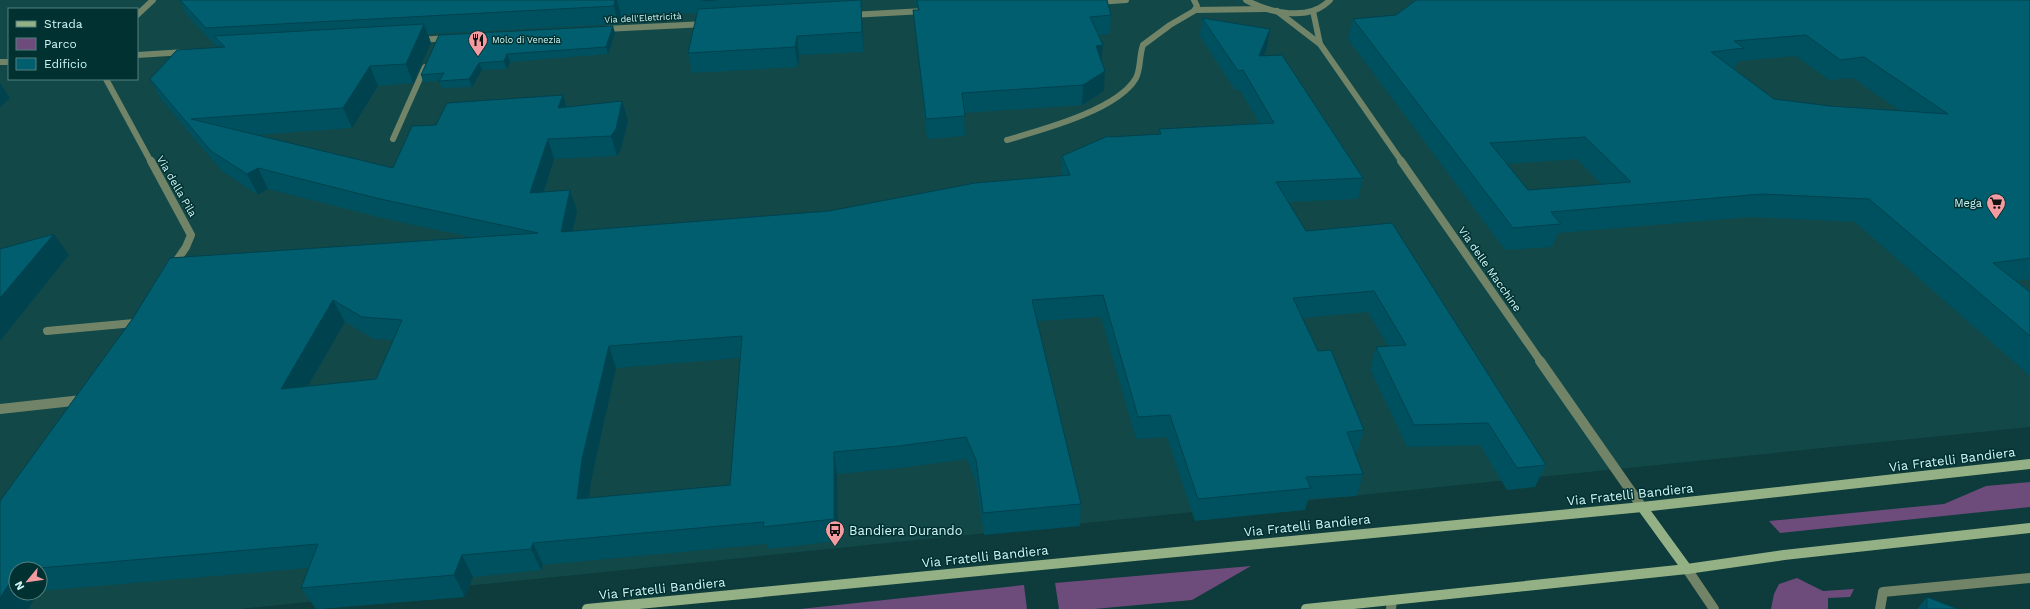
<svg xmlns="http://www.w3.org/2000/svg" width="2030" height="609" font-family="'Work Sans',sans-serif">
	<style>
		.built { fill: #134848; fill-rule: evenodd }
		.green { fill: #6d4c7b }
		.lines { fill: none; stroke-linecap: round; stroke-linejoin: round }
		.service-far2 { stroke: #718468; stroke-width: 6 }
		.service-far1 { stroke: #718468; stroke-width: 8 }
		.service { stroke: #718468; stroke-width: 10 }
		.minor-far2 { stroke: #718468; stroke-width: 6 }
		.minor-far1 { stroke: #718468; stroke-width: 8 }
		.minor { stroke: #718468; stroke-width: 10 }
		.tertiary-far2 { stroke: #718468; stroke-width: 6 }
		.tertiary-far1 { stroke: #718468; stroke-width: 8 }
		.tertiary { stroke: #718468; stroke-width: 10 }
		.secondary { stroke: #94b185; stroke-width: 10 }
		.wall { fill: #00515f; fill-rule: evenodd }
		.shaded-wall { fill: #00424e }
		.building { fill: #005e6f; stroke: #00424e; fill-rule: evenodd }
		.labels { text-anchor: middle; stroke-width: 3; stroke-linejoin: round; paint-order: stroke }
		.far-street-label { font-size: 9px; fill: #d1f7f6; stroke: #013131 }
		.far-poi-label { font-size: 9px; fill: #d1f7f6; stroke: #013131; text-anchor: start }
		.street-label { font-size: 11px; fill: #d1f7f6; stroke: #013131 }
		.poi-label { font-size: 11px; fill: #d1f7f6; stroke: #013131; text-anchor: end }
		.near-street-label { font-size: 13px; fill: #d1f7f6; stroke: #013131 }
		.near-poi-label { font-size: 13px; fill: #d1f7f6; stroke: #013131; text-anchor: start }
	</style>
	<rect width="100%" height="100%" fill="#0e3b3b"/>
	<path class="built" d="M0,0H2030V427L239,609H0ZM9,9H137V79H9ZM16,569H40V593H16Z"/>
	<g class="green">
		<polygon points="2030,482 2030,507 1780,533 1769,521 1944,504 1986,486"/>
		<polygon points="1251,566 1192,600 1094,609 1059,609 1055,583"/>
		<polygon points="1797,578 1823,591 1854,589 1850,597 1828,598 1828,609 1771,609 1774,594 1779,584"/>
		<polygon points="1024,585 1027,609 800,609"/>
	</g>
	<g class="lines">
		<g class="service-far2">
			<polyline points="1195,10 1265,9"/>
			<polyline points="393,139 425,67"/>
			<path d="M1007,140C1041,130 1118,110 1136,78C1141,68 1139,56 1143,45L1170,25L1194,11L1197,6L1194,0"/>
		</g>
		<polyline class="service-far1" points="47,331 134,323"/>
		<g class="service">
			<polyline points="0,409 82,400"/>
			<polyline points="1391,609 1392,600"/>
		</g>
		<g class="minor-far2">
			<polyline points="137,15 153,0"/>
			<polyline points="106,79 151,162"/>
		</g>
		<polyline class="minor-far1" points="151,161 191,235 186,247 173,266"/>
		<g class="minor">
			<polyline points="1687,569 1714,609"/>
			<polyline points="1880,609 1883,592 2030,578"/>
		</g>
		<g class="tertiary-far2">
			<path d="M1246,0C1270,13 1309,22 1330,0"/>
			<polyline points="1097,2 1126,0"/>
			<polyline points="1277,11 1320,44 1402,162"/>
			<polyline points="1313,11 1320,44"/>
			<polyline points="851,15 924,11"/>
			<polyline points="604,29 706,24"/>
			<polyline points="420,40 448,38"/>
			<polyline points="137,55 185,52"/>
			<polyline points="0,62 9,62"/>
		</g>
		<polyline class="tertiary-far1" points="1401,161 1541,362"/>
		<polyline class="tertiary" points="1540,361 1642,507"/>
		<g class="secondary">
			<polyline points="1642,507 1687,569"/>
			<polyline points="587,609 1642,507 2030,464"/>
			<polyline points="1306,609 1687,569 1784,555 2030,528"/>
		</g>
	</g>
	<g class="wall">
		<path d="M179,0H862V10H861L864,52L799,55L798,67L692,73L688,53L698,13L621,16L618,24L428,34L431,43L413,83L378,86L352,128L258,135L393,168L412,126L436,125L447,103L563,95L567,107L622,101L628,121L621,149L617,156L554,159L544,192L570,190L577,211L573,231L829,211L975,183L1062,176V156L1108,136L1111,137L1158,134L1159,129L1259,123L1240,90H1235L1200,36L1202,18L1270,29L1267,48L1263,56L1282,55L1363,178L1358,199L1288,202L1306,231L1392,223L1546,465L1535,487L1507,490L1480,445L1407,447L1370,369L1376,347L1388,346L1368,312L1303,318L1318,351L1331,350L1364,430L1357,452H1355L1363,474L1357,496L1308,499L1305,510L1195,521L1167,437L1136,439L1101,317L1037,321L1081,504L1080,526L984,535L976,482L967,459L901,468L837,474L838,541L768,549L767,544L543,565L541,570L473,577L465,597L320,609H316L301,588L308,568L40,591V569H16V593H38L28,609H0V501L133,318L170,258L470,237L386,219L268,189L258,195L222,171L161,99L150,79L177,50L220,47L219,46H216L187,15ZM345,322L373,339L393,340L376,379L308,386ZM740,358L730,485L589,498L591,481L616,368Z"/>
		<polygon points="915,0 1107,0 1111,15 1110,34 1098,35 1102,62 1104,91 1082,105 964,113 965,136 927,139 915,29 913,10 918,10 917,7 916,7"/>
		<path d="M2030,0V279L2016,281L2030,292V376L1855,222L1750,217L1558,233L1552,247L1505,250L1348,39L1353,19L1396,15ZM1796,56L1829,80L1853,78L1900,111L1830,106L1774,99L1734,69L1738,61ZM1577,159L1602,185L1528,190L1506,164Z"/>
		<polygon points="615,33 608,54 510,62 507,69 482,70 472,87 442,88 439,81 423,82 421,75 439,35"/>
		<polygon points="1927,597 1958,609 1917,609"/>
	</g>
	<g class="shaded-wall">
		<polygon points="615,0 617,0 621,16 618,24 614,6"/>
		<polygon points="861,0 862,19 864,52 862,32"/>
		<polygon points="424,24 431,43 413,83 406,64"/>
		<polygon points="613,26 615,33 608,54 606,47"/>
		<polygon points="1270,29 1267,48 1256,76 1259,56"/>
		<polygon points="797,36 799,55 798,67 795,47"/>
		<polygon points="1103,45 1101,64 1096,46"/>
		<polygon points="507,54 510,62 507,69 504,61"/>
		<polygon points="479,63 482,70 472,87 469,79"/>
		<polygon points="370,66 378,86 352,128 343,108"/>
		<polygon points="1105,71 1104,91 1082,105 1083,85"/>
		<polygon points="0,83 10,98 0,107"/>
		<polygon points="563,95 569,115 558,108"/>
		<polygon points="622,101 628,121 621,149 617,156 611,136"/>
		<polygon points="548,139 554,159 537,213 530,193"/>
		<polygon points="258,168 268,189 258,195 247,174"/>
		<polygon points="570,190 577,211 568,253 561,232"/>
		<polygon points="54,234 69,255 0,341 0,298"/>
		<polygon points="333,300 345,322 294,410 281,389"/>
		<polygon points="609,346 616,368 591,481 586,521 577,499 582,459"/>
		<polygon points="834,452 837,474 838,541 834,519"/>
		<polygon points="533,543 543,565 541,570 531,549"/>
		<polygon points="462,555 473,577 465,597 454,575"/>
		<polygon points="16,573 16,593 38,593 28,609 0,609 0,598"/>
	</g>
	<g class="building">
		<polygon points="180,0 615,0 614,6 206,28"/>
		<polygon points="701,0 716,0 701,1"/>
		<polygon points="861,0 862,32 797,36 795,47 688,53 698,9"/>
		<polygon points="917,0 1107,0 1111,15 1090,17 1103,45 1096,46 1105,71 1083,85 962,93 965,116 926,119 913,10 919,10"/>
		<path d="M1416,0H2030V258L1993,263L2030,292V336L1869,199L1762,194L1551,212L1561,224L1513,228L1353,19L1396,15ZM1806,35L1840,60L1864,57L1948,114L1830,106L1774,99L1711,52L1744,48L1734,41ZM1585,137L1631,182L1528,190L1490,143Z"/>
		<path d="M1202,18L1270,29L1259,56L1282,55L1363,178L1276,182L1306,231L1392,223L1546,465L1517,468L1488,423L1414,425L1376,347L1406,345L1374,291L1293,298L1318,351L1331,350L1364,430L1347,432L1363,474L1306,477L1311,488L1198,499L1170,415L1138,417L1103,295L1032,300L1081,504L983,513L976,460L966,437L899,446L834,452V519L763,527L764,522L533,543L531,549L462,555L454,575L301,588L318,544L28,569H16V573L0,598V501L133,318L170,258L538,233L376,198L258,168L247,174L211,151L150,79L177,50L225,47L214,36L424,24L406,64L370,66L343,108L191,119L393,168L412,126L436,125L447,103L563,95L558,108L622,101L616,129L611,136L548,139L530,193L570,190L561,232L829,211L975,183L1070,175L1062,156L1108,136L1111,137L1161,134L1159,129L1274,123L1243,70L1238,71ZM333,300L362,317L402,320L376,379L281,389ZM742,336L730,485L577,499L582,459L609,346Z"/>
		<polygon points="613,26 606,47 507,54 504,61 479,63 469,79 439,81 444,73 421,75 439,35"/>
		<polygon points="54,234 0,298 0,249"/>
		<polygon points="1927,597 1958,609 1927,609"/>
	</g>
	<defs>
		<g id="restaurant-pin" transform="scale(1)"><path d="M0 17L-7.5 6A9.5 9.5 0 1 1 7.5 6Z" fill="#f49aa1" stroke="#013131"/><path d="M-5-6h1v4h1v-4h1v4h1v-4h1v5L-1.5 .5V6h-2V.5L-5-1ZM5-6V6H3V1.5H1.5Q1.5-4 5-6Z" fill="#111"/></g>
		<g id="supermarket-pin" transform="scale(1)"><path d="M0 17L-7.5 6A9.5 9.5 0 1 1 7.5 6Z" fill="#f49aa1" stroke="#013131"/><path d="M-6-5.5h2.5l.6 2H6L4.5 2H-2.5L-4.4-4H-6ZM-1.5 3.2a1.3 1.3 0 1 0 .1 0ZM3 3.2a1.3 1.3 0 1 0 .1 0Z" fill="#111"/></g>
		<g id="bus-pin" transform="scale(1)"><path d="M0 17L-7.5 6A9.5 9.5 0 1 1 7.5 6Z" fill="#f49aa1" stroke="#013131"/><path d="M-5-6H5V4H4V6H2V4H-2V6H-4V4H-5ZM-3.5-4V0h7V-4ZM-3.5 1.2v1.5H-2V1.2ZM2 1.2v1.5H3.5V1.2Z" fill="#111"/></g>
	</defs>
	<g fill-rule="evenodd">
		<use href="#restaurant-pin" x="478" y="40"/>
		<use href="#supermarket-pin" x="1996" y="203"/>
		<use href="#bus-pin" x="835" y="530"/>
	</g>
	<g class="labels">
		<g class="far-street-label">
			<text transform="translate(643 18) rotate(-3)" y="3">Via dell'Elettricità</text>
		</g>
		<g class="far-poi-label">
			<text x="492" y="43">Molo di Venezia</text>
		</g>
		<g class="street-label">
			<text transform="translate(177 186) rotate(60)" y="4">Via della Pila</text>
			<text transform="translate(1490 269) rotate(55)" y="4">Via delle Macchine</text>
		</g>
		<g class="poi-label">
			<text x="1982" y="207">Mega</text>
		</g>
		<g class="near-street-label">
			<text transform="translate(1952 459) rotate(-7)" y="5">Via Fratelli Bandiera</text>
			<text transform="translate(1630 494) rotate(-6)" y="5">Via Fratelli Bandiera</text>
			<text transform="translate(1307 525) rotate(-6)" y="5">Via Fratelli Bandiera</text>
			<text transform="translate(985 556) rotate(-6)" y="5">Via Fratelli Bandiera</text>
			<text transform="translate(662 588) rotate(-6)" y="5">Via Fratelli Bandiera</text>
		</g>
		<g class="near-poi-label">
			<text x="849" y="535">Bandiera Durando</text>
		</g>
	</g>
	<rect x="8" y="8" width="130" height="72" fill="#013131" stroke="#548080"/>
	<rect x="16" y="21" width="20" height="6" fill="#94b185" stroke="#548080"/>
	<text x="44" y="28" font-size="12" fill="#d1f7f6">Strada</text>
	<rect x="16" y="38" width="20" height="12" fill="#6d4c7b" stroke="#548080"/>
	<text x="44" y="48" font-size="12" fill="#d1f7f6">Parco</text>
	<rect x="16" y="58" width="20" height="12" fill="#005e6f" stroke="#548080"/>
	<text x="44" y="68" font-size="12" fill="#d1f7f6">Edificio</text>
	<g transform="translate(28 581) rotate(241)"><circle r="19" fill="#013131" stroke="#548080"/>
	<path d="M0-3L7 15L0 10L-7 15Z" fill="#f49aa1"/>
	<text y="-6" font-size="11" font-weight="bold" text-anchor="middle" fill="#d1f7f6">N</text>
	</g>
</svg>
